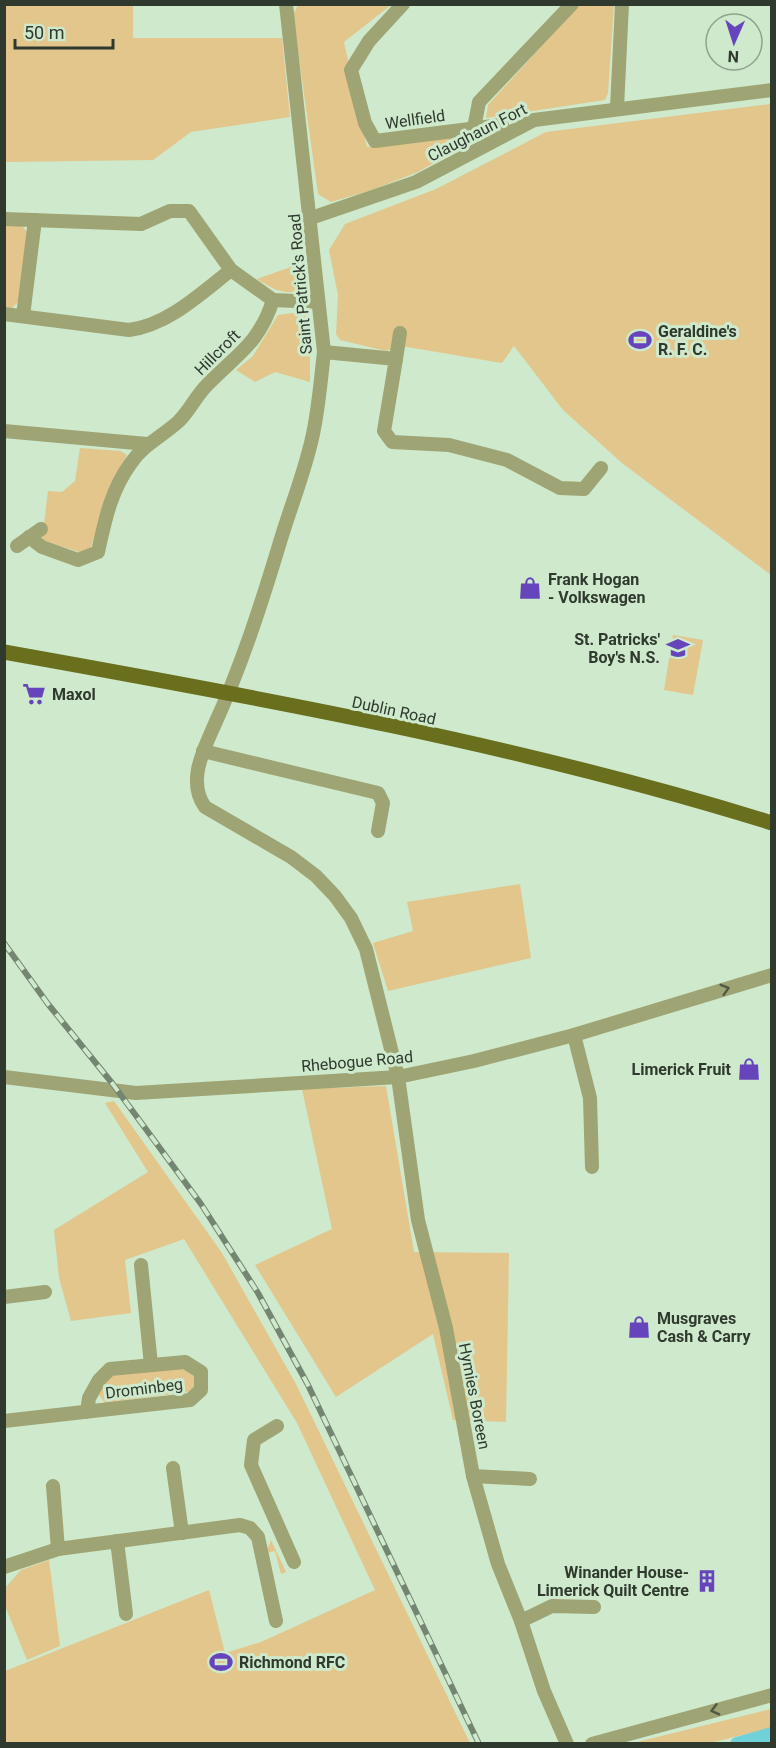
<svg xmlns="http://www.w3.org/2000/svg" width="776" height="1748" font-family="Roboto,sans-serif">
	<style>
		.green { fill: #e2c68c }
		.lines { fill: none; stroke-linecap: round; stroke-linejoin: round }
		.canal { stroke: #71d1d9; stroke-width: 14 }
		.minor { stroke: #9ea473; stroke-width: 14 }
		.major { stroke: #696f1d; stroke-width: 15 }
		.rail-casing { stroke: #748572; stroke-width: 6 }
		.rail { stroke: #cee9cc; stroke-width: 4; stroke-dasharray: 11; stroke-linecap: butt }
		.oneway { stroke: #505943 }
		.labels { text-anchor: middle; stroke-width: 6; stroke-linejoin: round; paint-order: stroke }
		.street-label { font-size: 16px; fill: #2f392e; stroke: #cee9cc }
		.poi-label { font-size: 16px; font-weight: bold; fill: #2f392e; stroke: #cee9cc; text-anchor: start }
	</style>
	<rect width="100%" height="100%" fill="#cee9cc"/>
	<g class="green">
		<polygon points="4,5 133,5 133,38 282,38 290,117 191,132 153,160 5,162"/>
		<polygon points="298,5 391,5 344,42 367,147 490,131 418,172 372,190 331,202 318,194 293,15"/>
		<polygon points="579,5 614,5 608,93 605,100 486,118 488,105"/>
		<polygon points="771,104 771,575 622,463 563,410 514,346 502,363 401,346 386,351 340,340 336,334 338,295 329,250 345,224 436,189 546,132"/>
		<polygon points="4,224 22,226 28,233 18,302 12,308 5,308"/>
		<path d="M305,262L306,277L299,291C282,295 271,288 257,279Z"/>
		<polygon points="293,313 305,316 310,327 310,382 275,372 255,382 236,370 253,356 278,315"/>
		<polygon points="80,448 121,451 127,455 111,485 91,547 82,553 42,540 48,491 62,492 75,481"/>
		<polygon points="673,635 703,640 693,695 664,690"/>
		<polygon points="520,884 531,958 388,991 373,943 413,931 407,902"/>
		<polygon points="386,1086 414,1252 509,1253 506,1422 453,1420 433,1334 336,1397 255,1265 332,1229 302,1089"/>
		<polygon points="114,1101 222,1253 296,1384 470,1743 5,1743 5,1671 209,1590 225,1653 261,1642 375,1590 297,1423 184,1239 125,1260 131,1313 71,1321 59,1278 54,1230 148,1172 105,1103"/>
		<polygon points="186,1368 196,1374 194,1391 105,1403 99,1395 103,1383 112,1375"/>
		<polygon points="271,1540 286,1572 281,1574 275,1551 266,1553"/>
		<polygon points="49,1560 60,1646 27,1660 5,1606 5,1588 21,1570"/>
		<polygon points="771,1709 771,1728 710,1743 633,1743"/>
	</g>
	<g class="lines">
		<polyline class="canal" points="737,1744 772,1734"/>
		<g class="minor">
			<path d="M286,4L324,352C321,378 319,403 314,429C307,467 291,505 280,542C261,605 241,667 214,726C203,751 187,782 205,807L291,857L316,876L335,896L351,918L366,949L398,1077L418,1220L446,1328L473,1476L498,1564L521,1621L544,1691L567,1744"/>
			<polyline points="403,4 369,41 351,70 365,123 375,141 501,125 507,133"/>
			<polyline points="617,108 622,4"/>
			<polyline points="474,128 479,102 572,4"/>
			<polyline points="311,218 416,182 534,120 772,90"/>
			<polyline points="4,219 141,224 170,211 189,211 231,270 273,300 318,302"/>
			<path d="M4,314L129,330C168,325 200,294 231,270"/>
			<polyline points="23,316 35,220"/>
			<polyline points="324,352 396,359 384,431 392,442 449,445 507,460 560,488 584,489 601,468"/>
			<polyline points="396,359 400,333"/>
			<polyline points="4,431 147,444"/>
			<path d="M29,537L42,547L78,560L98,552C105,520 111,490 131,463C144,444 163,436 179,421C190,410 196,396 207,385C237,354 259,344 273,300"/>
			<polyline points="17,546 41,529"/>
			<polyline points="203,751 378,793 383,803 378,831"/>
			<polyline points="574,1035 590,1098 592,1167"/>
			<polyline points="4,1077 136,1093 398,1077 474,1061 574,1035 772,975"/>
			<polyline points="141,1265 151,1365"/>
			<polyline points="4,1297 45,1292"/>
			<polyline points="4,1421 190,1400 201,1390 201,1372 185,1362 110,1369 99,1380 89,1398 87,1412"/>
			<polyline points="277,1426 254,1440 251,1465 294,1562"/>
			<polyline points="173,1468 182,1533"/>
			<polyline points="473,1476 530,1479"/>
			<polyline points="53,1486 58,1549"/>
			<polyline points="117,1541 126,1614"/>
			<polyline points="4,1567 58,1549 240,1525 250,1528 258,1537 276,1621"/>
			<polyline points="521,1621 552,1606 594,1607"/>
			<polyline points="592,1744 772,1695"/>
		</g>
		<path class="major" d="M4,652C262,698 522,745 772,823"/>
		<g class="rail-casing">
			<polyline id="rail" points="4,943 48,1004 112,1083 201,1204 258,1293 308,1385 479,1744"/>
		</g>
		<use href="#rail" class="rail"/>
	</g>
	<defs><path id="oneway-chevron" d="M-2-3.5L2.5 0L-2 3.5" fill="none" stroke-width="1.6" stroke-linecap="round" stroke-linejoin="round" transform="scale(1.5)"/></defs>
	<g class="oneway">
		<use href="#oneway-chevron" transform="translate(725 989) rotate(-17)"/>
		<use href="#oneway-chevron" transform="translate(715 1710) rotate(165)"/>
	</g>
	<defs>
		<g id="stadium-bare" transform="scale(1.8)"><path d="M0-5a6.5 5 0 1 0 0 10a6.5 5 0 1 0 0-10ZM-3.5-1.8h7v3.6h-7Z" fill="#6544bc" stroke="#cee9cc" stroke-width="2.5" paint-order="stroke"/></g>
		<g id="shop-bare" transform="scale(1.8)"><path d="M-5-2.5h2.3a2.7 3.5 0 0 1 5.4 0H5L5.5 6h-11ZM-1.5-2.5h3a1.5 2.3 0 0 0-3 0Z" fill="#6544bc" stroke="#cee9cc" stroke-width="2.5" paint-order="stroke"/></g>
		<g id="school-bare" transform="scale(1.8)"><path d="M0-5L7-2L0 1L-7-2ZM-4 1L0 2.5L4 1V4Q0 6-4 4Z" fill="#6544bc" stroke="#cee9cc" stroke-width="2.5" paint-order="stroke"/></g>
		<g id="supermarket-bare" transform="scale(1.8)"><path d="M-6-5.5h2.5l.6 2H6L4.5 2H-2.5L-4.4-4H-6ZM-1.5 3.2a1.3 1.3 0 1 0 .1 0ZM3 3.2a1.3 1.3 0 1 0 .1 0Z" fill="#6544bc" stroke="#cee9cc" stroke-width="2.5" paint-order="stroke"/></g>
		<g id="building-bare" transform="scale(1.8)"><path d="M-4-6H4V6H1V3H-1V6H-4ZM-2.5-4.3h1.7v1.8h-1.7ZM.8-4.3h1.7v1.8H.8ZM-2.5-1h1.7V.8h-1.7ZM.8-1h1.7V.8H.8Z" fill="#6544bc" stroke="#cee9cc" stroke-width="2.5" paint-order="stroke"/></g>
	</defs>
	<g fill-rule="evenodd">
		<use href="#stadium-bare" x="640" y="340"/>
		<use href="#shop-bare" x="530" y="588"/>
		<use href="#school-bare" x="678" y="648"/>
		<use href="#supermarket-bare" x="34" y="694"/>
		<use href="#shop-bare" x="749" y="1069"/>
		<use href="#shop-bare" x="639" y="1327"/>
		<use href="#building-bare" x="707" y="1581"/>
		<use href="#stadium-bare" x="221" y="1662"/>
	</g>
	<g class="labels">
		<g class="street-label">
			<text transform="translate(415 119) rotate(-8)" y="6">Wellfield</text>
			<text transform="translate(477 132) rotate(-27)" y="6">Claughaun Fort</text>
			<text transform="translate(300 284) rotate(-95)" y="6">Saint Patrick's Road</text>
			<text transform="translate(217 352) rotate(-45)" y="6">Hillcroft</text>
			<text transform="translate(394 710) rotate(12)" y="6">Dublin Road</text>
			<text transform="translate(357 1061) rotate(-5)" y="6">Rhebogue Road</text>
			<text transform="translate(144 1388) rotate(-7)" y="6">Drominbeg</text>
			<text transform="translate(475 1396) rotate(79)" y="6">Hymies Boreen</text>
		</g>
		<g class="poi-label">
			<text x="658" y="337">Geraldine's<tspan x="658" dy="18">R. F. C.</tspan></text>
			<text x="548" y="585">Frank Hogan<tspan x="548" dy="18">- Volkswagen</tspan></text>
			<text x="660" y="645" text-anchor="end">St. Patricks'<tspan x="660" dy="18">Boy's N.S.</tspan></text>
			<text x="52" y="700">Maxol</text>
			<text x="731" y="1075" text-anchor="end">Limerick Fruit</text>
			<text x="657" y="1324">Musgraves<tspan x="657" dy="18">Cash &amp; Carry</tspan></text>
			<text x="689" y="1578" text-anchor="end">Winander House-<tspan x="689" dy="18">Limerick Quilt Centre</tspan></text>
			<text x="239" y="1668">Richmond RFC</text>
		</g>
	</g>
	<rect width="776" height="1748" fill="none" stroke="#2f392e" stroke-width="12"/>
	<g transform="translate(734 42) rotate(183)"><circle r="28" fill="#cee9cc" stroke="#8ea38d" stroke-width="1.5"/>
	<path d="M0-4.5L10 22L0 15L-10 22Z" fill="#6544bc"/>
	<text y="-9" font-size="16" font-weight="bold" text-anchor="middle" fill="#2f392e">N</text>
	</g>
	<path d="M15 39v9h98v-9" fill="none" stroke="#2f392e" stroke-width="3"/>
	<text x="24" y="39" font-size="18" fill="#2f392e" stroke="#cee9cc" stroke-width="4.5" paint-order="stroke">50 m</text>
</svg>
